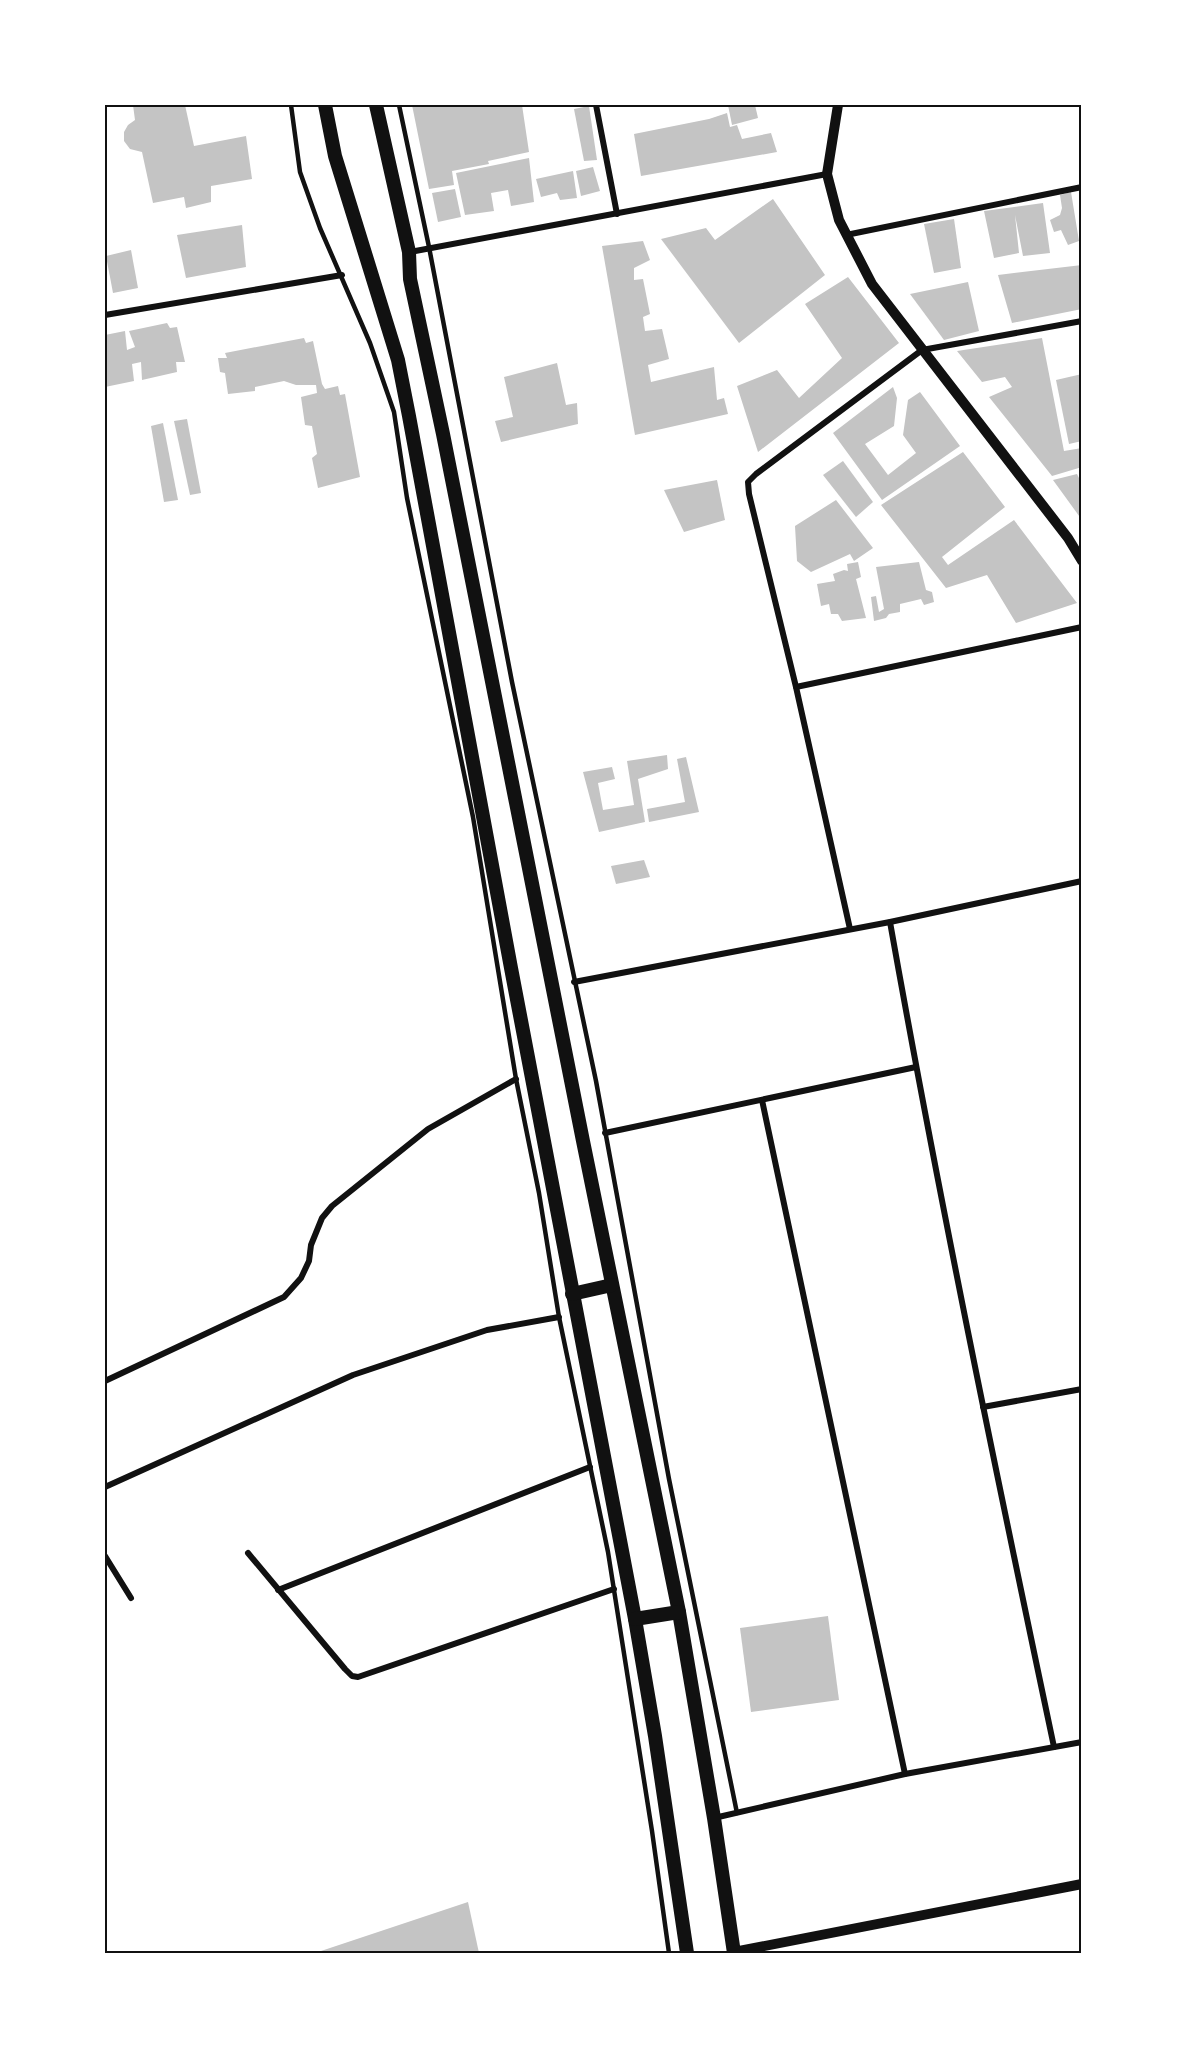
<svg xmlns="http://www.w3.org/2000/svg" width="1187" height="2058" font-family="'Open Sans',sans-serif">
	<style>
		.building { fill: #c4c4c4 }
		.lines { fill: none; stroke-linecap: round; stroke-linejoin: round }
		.service { stroke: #111; stroke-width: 4.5 }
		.minor { stroke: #111; stroke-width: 6 }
		.tertiary { stroke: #111; stroke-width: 10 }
		.primary { stroke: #111; stroke-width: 14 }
		.neatline { fill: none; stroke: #111; stroke-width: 2 }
	</style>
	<rect width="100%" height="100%" fill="#fff"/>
	<g class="building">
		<polygon points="133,105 185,105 194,146 246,136 252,179 211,186 211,202 186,208 184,197 153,203 142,152 130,149 124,141 124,132 128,125 135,120"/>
		<polygon points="412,105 522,105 529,152 488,161 489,164 452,171 454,185 429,189"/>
		<polygon points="728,105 755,105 758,118 732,125"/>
		<polygon points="589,106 597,160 584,161 574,109"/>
		<polygon points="727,113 730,127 737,125 742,139 771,133 777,152 641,176 634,134 709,119"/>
		<polygon points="529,158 534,202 511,206 508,190 491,193 494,211 465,215 456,173"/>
		<polygon points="593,167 600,191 581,196 576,171"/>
		<polygon points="573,171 577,198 560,200 557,193 541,197 536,179"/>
		<polygon points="455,189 461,217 438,222 432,193"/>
		<polygon points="1071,192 1079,241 1068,245 1061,230 1054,232 1050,220 1060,215 1062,208 1060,195"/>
		<polygon points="773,199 825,275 739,343 661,239 706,228 715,240"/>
		<polygon points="1043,203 1050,253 1023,256 1015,215 1019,253 994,258 984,211"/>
		<polygon points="954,219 961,268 934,273 924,224"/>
		<polygon points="242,225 246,267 186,278 177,235"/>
		<polygon points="643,241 650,260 634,268 634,280 643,279 650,314 643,317 645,331 662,329 669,359 648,365 651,382 714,367 717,400 724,398 728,414 635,435 602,246"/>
		<polygon points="131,250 138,288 113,293 106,256"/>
		<polygon points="1082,265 1082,309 1012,323 998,275"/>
		<polygon points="848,277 899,343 758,452 737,386 777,370 799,398 842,358 805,304"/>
		<polygon points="968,282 979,331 944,340 910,294"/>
		<polygon points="167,323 170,328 177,327 185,362 176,362 177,372 142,380 141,362 132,364 134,381 105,387 105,335 125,331 127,350 135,347 129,331"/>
		<polygon points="304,338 306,343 313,341 322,384 325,389 338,386 340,395 345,394 360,477 318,488 312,458 317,454 312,426 305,425 301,397 317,393 316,385 296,385 284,381 255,387 255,391 228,394 225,373 220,372 218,358 227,358 225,353"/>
		<polygon points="1042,338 1064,451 1082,448 1082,467 1052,476 989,397 1012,387 1005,377 982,382 957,351"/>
		<polygon points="557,363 566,405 577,403 578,424 501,442 495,421 513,417 504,377"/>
		<polygon points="1082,374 1082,441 1069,444 1056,380"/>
		<polygon points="893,387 897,398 894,426 865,444 888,475 916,453 903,435 908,400 920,392 960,446 882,500 833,433"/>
		<polygon points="187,419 201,493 190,495 174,421"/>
		<polygon points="163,423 178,500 164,502 151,426"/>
		<polygon points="963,452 1005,507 942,557 948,565 1014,520 1077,603 1016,623 987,575 946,588 881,505"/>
		<polygon points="843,461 873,502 856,517 823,475"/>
		<polygon points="1077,474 1080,480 1082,479 1082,520 1053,480"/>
		<polygon points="717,480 725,520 684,532 664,490"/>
		<polygon points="836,500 873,548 854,561 850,554 811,572 797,561 795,526"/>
		<polygon points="858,562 861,577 856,579 866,618 842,621 838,614 831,614 829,604 821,606 817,584 835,581 833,574 844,570 848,571 847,564"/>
		<polygon points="919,562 926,590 932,592 934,602 924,605 921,599 900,604 900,612 889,614 886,618 874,621 871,597 876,596 879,612 884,609 876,567"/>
		<polygon points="667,755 668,769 638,779 645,822 599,832 583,772 612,767 615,779 598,783 603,810 634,805 627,761"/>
		<polygon points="686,757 699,812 649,822 647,809 685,802 677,759"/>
		<polygon points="644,860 650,877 616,884 611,866"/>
		<polygon points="828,1616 839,1700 751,1712 740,1628"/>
		<polygon points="468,1902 479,1953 315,1953"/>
	</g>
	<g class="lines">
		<g class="service">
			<polyline points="291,105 300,172 320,228 370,343 394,412 407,498 473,817 516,1079 539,1193 559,1317 608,1552 652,1831 669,1953"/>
			<polyline points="399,105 429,247 512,682 596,1081 669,1479 737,1813"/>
		</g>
		<g class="minor">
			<polyline points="596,105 617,214"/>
			<polyline points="846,235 1082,187"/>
			<polyline points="410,252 827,174"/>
			<polyline points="105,315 342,275"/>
			<polyline points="796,687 1082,627"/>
			<path d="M890,922C939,1198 996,1472 1054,1747"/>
			<polyline points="850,929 796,687 749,494 748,482 756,474 922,350 1082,321"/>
			<polyline points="574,982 890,922 1082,881"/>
			<polyline points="762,1100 905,1774"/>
			<polyline points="605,1133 916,1067"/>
			<polyline points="105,1381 284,1297 301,1278 309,1261 311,1245 322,1218 332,1206 428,1129 516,1079"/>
			<polyline points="983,1407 1082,1389"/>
			<polyline points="105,1487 353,1375 487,1330 559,1317"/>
			<polyline points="248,1553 345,1669 352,1676 358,1677 614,1589"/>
			<polyline points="105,1556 131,1598"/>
			<polyline points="278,1590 590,1467"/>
			<polyline points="714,1818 905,1774 1082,1742"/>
		</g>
		<g class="tertiary">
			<polyline points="838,105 827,174 839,220 872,284 1068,538 1082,561"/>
			<polyline points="734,1952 1082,1884"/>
		</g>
		<g class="primary">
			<polyline points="325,105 335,156 398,360 409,416 511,968 635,1619 655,1736 687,1953"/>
			<polyline points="376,105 409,252 410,279 443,434 583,1141 679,1612 714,1818 734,1953"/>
			<polyline points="572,1294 612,1285"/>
			<polyline points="635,1619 679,1612"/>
		</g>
	</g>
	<rect width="1187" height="2058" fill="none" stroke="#ffffff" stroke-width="213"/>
	<rect x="106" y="106" width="974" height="1846" class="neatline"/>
</svg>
